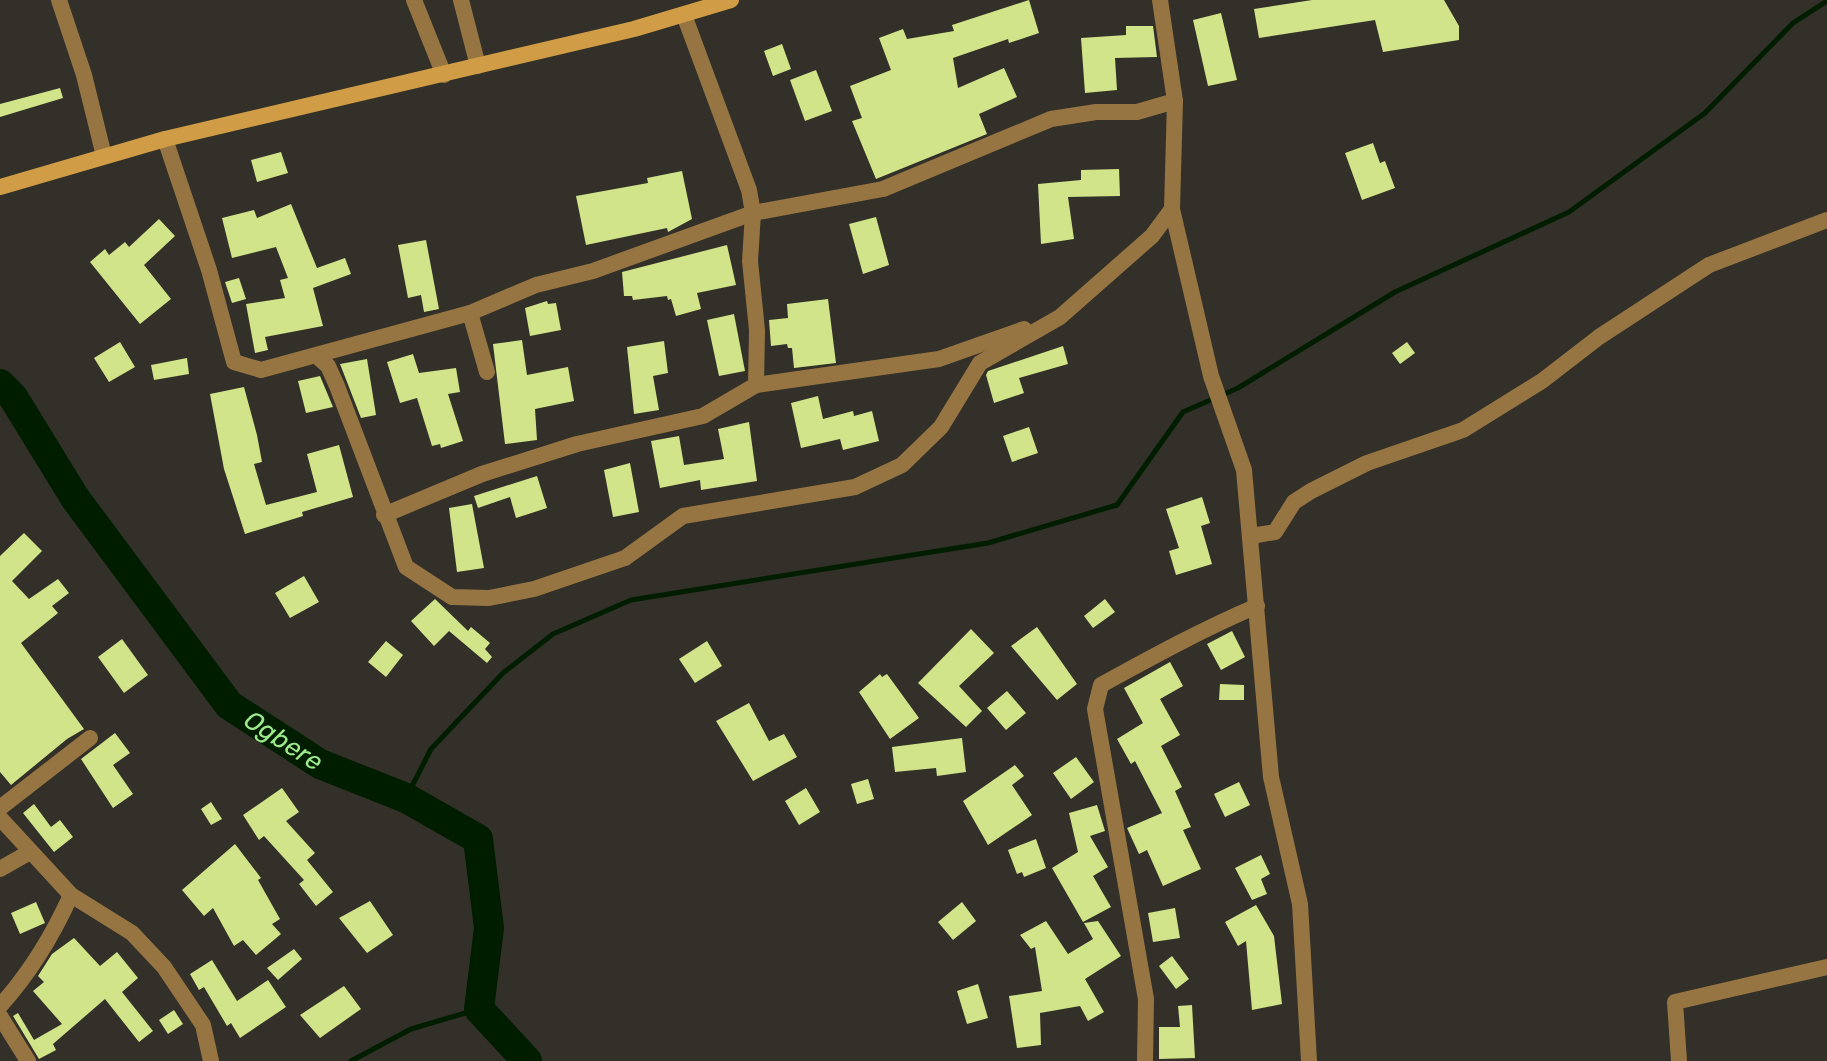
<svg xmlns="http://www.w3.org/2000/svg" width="1827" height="1061" font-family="Rubik,sans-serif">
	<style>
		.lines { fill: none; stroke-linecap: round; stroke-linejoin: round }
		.stream { stroke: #011d00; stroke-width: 5 }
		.river { stroke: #011d00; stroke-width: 30 }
		.building { fill: #d1e48a }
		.minor { stroke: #977543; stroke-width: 16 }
		.secondary { stroke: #d19c46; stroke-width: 16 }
		.labels { text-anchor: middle; stroke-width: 8; stroke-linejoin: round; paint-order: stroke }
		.water-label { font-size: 26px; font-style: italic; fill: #9dea8c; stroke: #28261e }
	</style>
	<rect width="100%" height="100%" fill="#323028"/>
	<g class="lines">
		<g class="stream">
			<polyline points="406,798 431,749 503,673 553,634 631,600 988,543 1117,505 1183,412 1238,388 1395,292 1569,212 1705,113 1793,23 1827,1"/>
			<polyline points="351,1061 411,1029 479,1009"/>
		</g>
		<path class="river" id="s1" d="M0,384L13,397L75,498L229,705L320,764L406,798L478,839L489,928L479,1009L527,1061"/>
	</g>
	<g class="building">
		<polygon points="1029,0 1039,33 1009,43 1008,39 953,58 958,88 1004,68 1017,97 979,114 987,134 876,179 852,121 862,118 850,86 891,70 879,38 903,29 907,39 954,31 952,25"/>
		<polygon points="1312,0 1444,0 1459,26 1459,40 1383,52 1375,20 1259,38 1254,9"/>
		<polygon points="1221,13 1237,80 1208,86 1193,20"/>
		<polygon points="1126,26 1153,26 1157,57 1115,58 1117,90 1085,93 1081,38 1126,35"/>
		<polygon points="782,44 791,69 773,76 764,51"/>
		<polygon points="816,70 832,111 805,121 790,80"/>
		<polygon points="60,88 63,98 0,117 0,104"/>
		<polygon points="1373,143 1380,163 1385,161 1395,188 1362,200 1345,153"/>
		<polygon points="281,152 288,173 257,182 251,160"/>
		<polygon points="1119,169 1120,196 1068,197 1074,239 1041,244 1038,184 1081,180 1081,170"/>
		<polygon points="682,171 692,219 668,232 667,228 586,245 576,196 648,183 647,178"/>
		<polygon points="291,204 317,268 345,258 351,274 313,288 323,326 265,337 268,350 255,353 246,304 285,298 280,280 288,278 276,247 232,258 222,218 254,210 257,218"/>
		<polygon points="876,217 889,265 863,274 849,224"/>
		<polygon points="159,219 175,236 144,265 171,299 140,324 90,262 105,249 109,255 125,242 129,247"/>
		<polygon points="426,240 439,309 424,312 421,295 408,298 398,245"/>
		<polygon points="727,245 736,285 697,293 701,309 676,316 671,299 668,300 667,296 633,300 632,296 624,296 622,272"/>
		<polygon points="239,278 246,299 232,303 225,282"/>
		<polygon points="828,299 836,363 794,368 792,348 788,348 787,344 771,346 769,320 788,318 787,304"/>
		<polygon points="547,301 548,304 556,303 561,330 530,336 525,308"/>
		<polygon points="734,314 745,371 719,376 707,320"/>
		<polygon points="522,340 527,375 568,367 574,401 535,409 537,440 505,444 493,344"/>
		<polygon points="664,341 668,373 653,376 659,410 634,414 627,347"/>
		<polygon points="120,342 135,367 109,382 94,358"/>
		<polygon points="1407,342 1415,353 1400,364 1392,353"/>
		<polygon points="1063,346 1068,364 1019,378 1024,393 994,403 986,375 988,371"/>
		<polygon points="413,354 419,373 456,368 460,392 448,394 463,441 441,448 440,444 432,446 417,398 400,403 387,362"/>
		<polygon points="187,358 189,374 154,380 151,365"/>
		<polygon points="367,359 376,415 361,418 340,364"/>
		<polygon points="320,376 333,407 306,413 298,381"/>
		<polygon points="244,387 257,435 262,462 254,464 266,505 317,492 307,454 339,445 353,497 302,512 303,516 245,534 224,469 210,394"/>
		<polygon points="818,396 823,419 853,411 854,416 872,411 879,441 843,450 840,439 801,448 791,403"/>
		<polygon points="749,422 757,481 701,490 700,480 660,488 651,441 679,436 684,465 724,459 718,429"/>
		<polygon points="1029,427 1038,453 1012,462 1003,436"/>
		<polygon points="630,463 639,512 613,517 604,470"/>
		<polygon points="537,476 547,508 516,518 510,497 478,508 474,496"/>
		<polygon points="1202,497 1210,523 1201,526 1212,564 1176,575 1169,551 1179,548 1166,509"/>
		<polygon points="472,504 484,568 457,572 449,508"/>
		<polygon points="24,533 42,551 12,581 29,599 58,579 69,593 52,606 58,613 21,643 84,729 67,739 11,785 0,772 0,556"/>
		<polygon points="304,576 319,602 290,618 275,593"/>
		<polygon points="435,599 468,631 471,627 490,643 485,649 492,657 487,663 449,631 434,646 411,621"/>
		<polygon points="1105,599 1115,612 1093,628 1084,616"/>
		<polygon points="1037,627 1077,684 1057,700 1011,646"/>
		<polygon points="971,629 994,653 959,686 982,711 966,727 918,683"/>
		<polygon points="1232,631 1245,657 1221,670 1207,644"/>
		<polygon points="122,639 148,675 124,693 98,657"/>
		<polygon points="386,641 403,655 386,677 368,662"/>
		<polygon points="707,641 722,666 695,683 679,659"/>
		<polygon points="1170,662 1183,686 1160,699 1180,735 1161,746 1182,787 1175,791 1191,827 1183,830 1201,869 1163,886 1147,850 1139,854 1127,828 1162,813 1135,761 1131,764 1117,739 1143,723 1124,688"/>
		<polygon points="880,674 882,677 887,674 919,718 890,739 859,692"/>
		<polygon points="1220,684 1244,685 1244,700 1219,700"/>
		<polygon points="1007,691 1026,713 1006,730 987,708"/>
		<polygon points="749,703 769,741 784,734 797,757 753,781 716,721"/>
		<polygon points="115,733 130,753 113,765 133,794 113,808 81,759"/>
		<polygon points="962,738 966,772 937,776 936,768 895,772 892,747"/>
		<polygon points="1076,757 1094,782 1071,799 1053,773"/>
		<polygon points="1015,765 1024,776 1012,785 1032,815 988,845 963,801"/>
		<polygon points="868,779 874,799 857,804 851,784"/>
		<polygon points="1239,782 1250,805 1225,817 1214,794"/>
		<polygon points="282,788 299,812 286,821 315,853 307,860 333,892 316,906 299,884 304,880 264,836 259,840 243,815"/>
		<polygon points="806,788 820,812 799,825 785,801"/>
		<polygon points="211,802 222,819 211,825 201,809"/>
		<polygon points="34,804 51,827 60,820 73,837 54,852 23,813"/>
		<polygon points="1097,805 1105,831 1090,836 1108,867 1093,876 1111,907 1083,922 1052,868 1078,852 1069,813"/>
		<polygon points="1036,839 1046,868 1024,877 1022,872 1017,874 1008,850"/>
		<polygon points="235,844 261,878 258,880 280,919 272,924 281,934 256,955 243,940 234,946 213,908 204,916 182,890"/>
		<polygon points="1261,855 1270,874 1261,879 1267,894 1252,900 1235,868"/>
		<polygon points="370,901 393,935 367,953 339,918"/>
		<polygon points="36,902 45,923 20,934 11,913"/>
		<polygon points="962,902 976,921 953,940 938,922"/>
		<polygon points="1256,905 1274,936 1282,1004 1252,1010 1246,941 1238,946 1225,922"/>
		<polygon points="1175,908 1180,938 1153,942 1148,913"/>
		<polygon points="1046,921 1068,954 1093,939 1084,923 1098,921 1121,956 1085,979 1104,1012 1088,1021 1080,1006 1040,1013 1041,1045 1017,1048 1009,996 1042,991 1035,947 1031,949 1020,935"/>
		<polygon points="74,938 100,966 117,952 138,978 122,992 153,1031 139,1042 105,999 53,1044 56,1050 39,1059 13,1016 18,1013 34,1040 62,1024 33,991 44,982 38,976 52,954"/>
		<polygon points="294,949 302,959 278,980 267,968"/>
		<polygon points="1172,956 1189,979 1176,989 1159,966"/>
		<polygon points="212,960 237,1001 268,980 286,1007 240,1038 231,1023 227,1026 204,987 199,990 190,974"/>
		<polygon points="978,984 988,1018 967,1024 957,991"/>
		<polygon points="344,986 361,1009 320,1038 300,1015"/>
		<polygon points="1192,1005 1195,1058 1159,1059 1159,1027 1180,1027 1178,1006"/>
		<polygon points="174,1010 183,1024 168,1034 159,1020"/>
	</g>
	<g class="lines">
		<g class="minor">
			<polyline points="59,0 84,75 104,156"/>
			<polyline points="414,0 444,75"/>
			<polyline points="461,0 478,66"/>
			<polyline points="1160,0 1175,101 1172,209 1211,376 1244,470 1271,777 1300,904 1309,1061"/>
			<polyline points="165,139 209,270 234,362 261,370 470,313 487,372"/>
			<polyline points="470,313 536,285 593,271 753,213 883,189 1051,119 1096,112 1137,112 1175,101"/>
			<polyline points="318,357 328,366 337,386 406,567 452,597 489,598 534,589 625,558 683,516 855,487 902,465 941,427 980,363 1060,317 1152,236 1172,209"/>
			<polyline points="756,385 939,359 1024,329"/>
			<polyline points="384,515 482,474 577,444 703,416 756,385 757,330 750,261 753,213 749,190 684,15"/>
			<polyline points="1251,536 1275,532 1294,502 1311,491 1367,463 1463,430 1542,381 1599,337 1709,265 1827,220"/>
			<polyline points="0,808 90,738"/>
			<polyline points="0,818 71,895 132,933 164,967 203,1025 211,1061"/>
			<polyline points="0,869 30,852"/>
			<path d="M0,1006C31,972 52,937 71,895"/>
			<polyline points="0,1016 28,1061"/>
			<path d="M1145,1061L1146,999L1095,709L1101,685C1152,657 1203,629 1257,606"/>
			<polyline points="1679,1061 1675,1002 1827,967"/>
		</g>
		<polyline class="secondary" points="0,187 165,139 634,29 731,0"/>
	</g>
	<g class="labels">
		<g class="water-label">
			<text dy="9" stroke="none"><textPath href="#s1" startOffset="460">Ogbere</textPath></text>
		</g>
	</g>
</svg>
